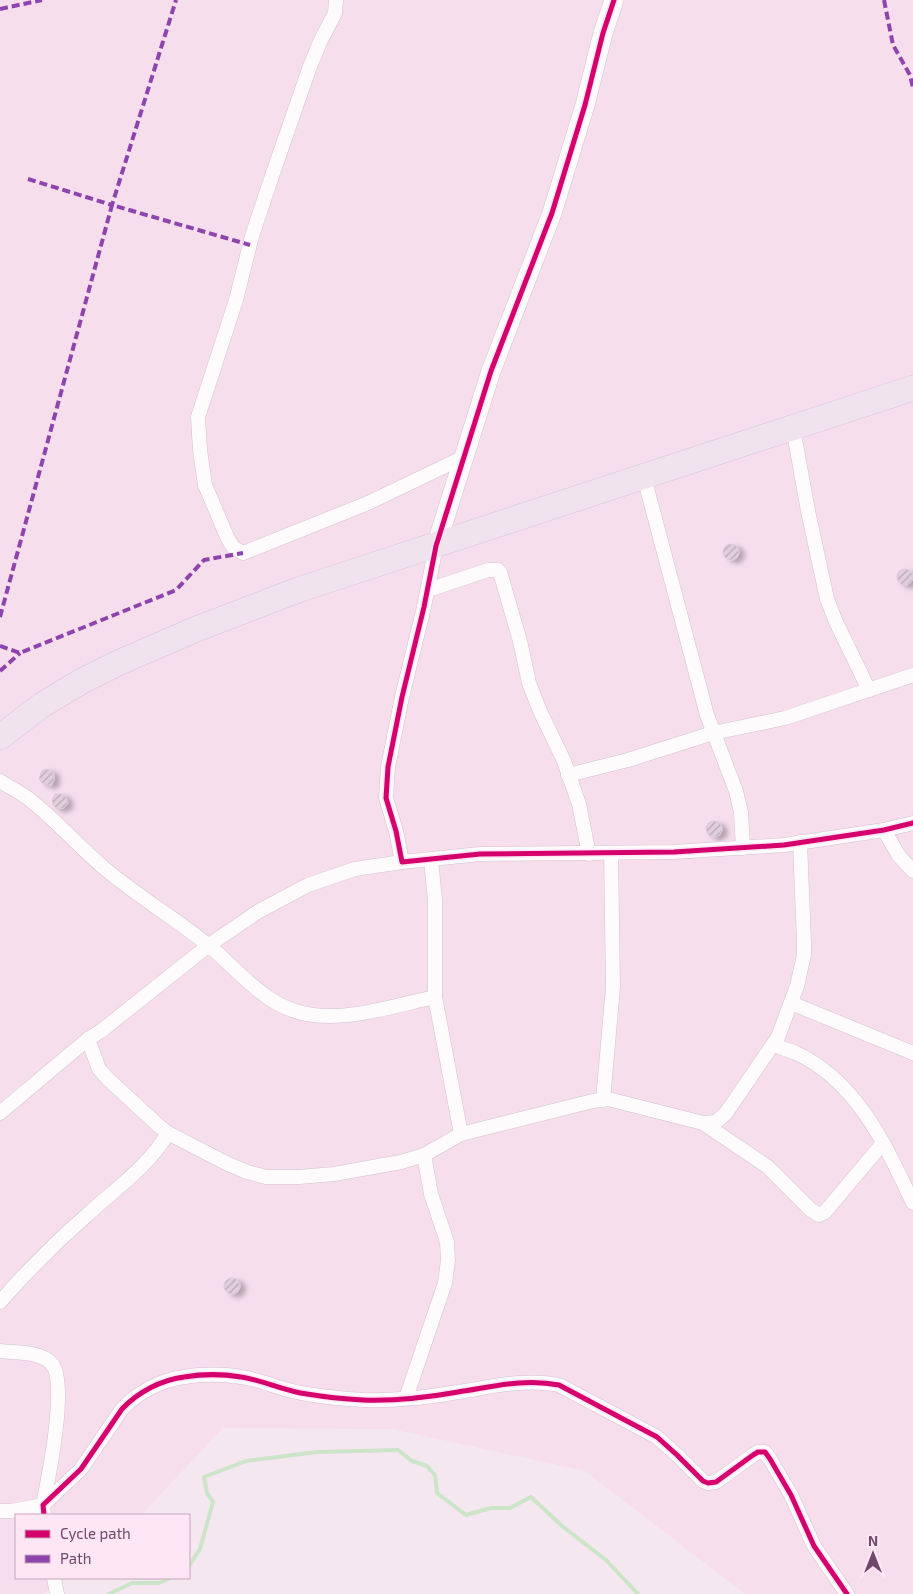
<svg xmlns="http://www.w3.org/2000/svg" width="913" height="1594" font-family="'Exo 2',sans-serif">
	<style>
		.residential { fill: #f6deed }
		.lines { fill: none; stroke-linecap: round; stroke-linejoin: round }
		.stream { stroke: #cce4c8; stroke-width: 4 }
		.building { fill: url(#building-hatch); stroke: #ddc9d8; filter: url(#shadow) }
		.street-casing { stroke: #d3c2cf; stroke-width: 15 }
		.secondary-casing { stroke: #d5c4cf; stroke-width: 20 }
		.highway-casing { stroke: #d3c4d0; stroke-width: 26 }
		.street { stroke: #fefbfd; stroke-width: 14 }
		.secondary { stroke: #fefbfd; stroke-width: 19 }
		.highway { stroke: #f0e3ee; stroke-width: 25 }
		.quiet { stroke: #8e44ad; stroke-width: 4; stroke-dasharray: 8 4; stroke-linecap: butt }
		.cycleway-casing { stroke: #fee6f5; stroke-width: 8 }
		.cycleway { stroke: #d6006c; stroke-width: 5 }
	</style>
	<defs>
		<pattern id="building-hatch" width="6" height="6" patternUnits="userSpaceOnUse" patternTransform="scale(1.25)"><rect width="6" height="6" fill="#e1cfdc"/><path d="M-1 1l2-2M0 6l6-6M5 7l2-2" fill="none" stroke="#bbaab6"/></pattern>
		<filter id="shadow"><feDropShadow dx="5.5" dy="3" stdDeviation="2.5" flood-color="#0004"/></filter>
	</defs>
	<rect width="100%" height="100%" fill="#f5e7ef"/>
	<polygon class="residential" points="0,0 913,0 913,1594 745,1594 585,1471 392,1429 223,1428 141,1515 16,1515 16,1578 67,1578 43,1594 0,1594"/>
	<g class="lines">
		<g class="stream">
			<polyline points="189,1566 200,1549 213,1502 207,1493 204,1477 246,1461 317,1452 398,1450 412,1461 427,1466 435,1475 437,1493 466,1515 491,1508 510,1508 531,1497 562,1526 606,1560 638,1594"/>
			<polyline points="109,1594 132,1583 159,1583 170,1578"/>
		</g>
	</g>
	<g class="building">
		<circle cx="731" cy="552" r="8"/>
		<circle cx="905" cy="577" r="8"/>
		<polygon points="46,769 51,770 54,774 54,780 51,786 42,783 39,778 42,771"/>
		<polygon points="55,794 62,794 66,797 68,804 64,808 57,809 53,805 52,800"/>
		<circle cx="714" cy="829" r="8"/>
		<circle cx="232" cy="1286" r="8"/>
	</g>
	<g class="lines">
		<g class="street-casing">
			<g id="street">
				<polyline points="336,0 335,13 320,42 309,69 273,173 252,236 236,300 198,417 200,450 205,485 228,539 233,547 243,553 368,503 464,457"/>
				<polyline points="793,428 808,511 827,599 836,622 869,690"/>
				<polyline points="644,477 707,715 736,791 741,812 743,848"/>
				<polyline points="436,546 424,607 402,697 388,767 386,798 396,831 402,862 480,854 674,852 784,845 884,830 913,823"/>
				<polyline points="428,590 488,570 498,570 500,572 520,641 529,683 540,711 564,761 579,804 589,854"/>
				<polyline points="568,775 628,760 713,733 785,718 913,675"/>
				<path d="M0,781C9,787 20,792 29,799C56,820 78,846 104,868C137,896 175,918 208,945C241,972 267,1010 313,1015C352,1020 397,1005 435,997"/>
				<polyline points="884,830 899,856 913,871"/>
				<polyline points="431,860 435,900 435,997 461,1134"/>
				<polyline points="791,1003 913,1053"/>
				<path d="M774,1045C781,1048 789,1050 796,1053C857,1081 886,1146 913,1203"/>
				<polyline points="603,1100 613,987 611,853"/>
				<polyline points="0,1113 88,1039"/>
				<polyline points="703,1123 768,1167 811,1210 819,1215 825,1212 883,1143"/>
				<polyline points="168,1133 226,1163 247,1172 266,1177 299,1177 334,1174 401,1162 424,1155 461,1134 593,1101 608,1099 703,1123 716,1122 726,1113 778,1037 797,986 804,955 804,943 800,842"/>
				<path d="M0,1302C27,1271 56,1242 87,1215C115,1189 149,1166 168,1133L159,1126L109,1080L99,1069L88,1039L101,1031L209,945L259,911L308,885L355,869L402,862"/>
				<path d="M0,1351C16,1353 39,1351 51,1363C69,1379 48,1480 43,1505L11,1511H0"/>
				<polyline points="406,1398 445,1283 448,1260 447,1242 431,1194 424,1155"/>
				<path d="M44,1515L43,1505L81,1469L122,1409C138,1392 161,1380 184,1377C202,1374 223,1374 241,1377C263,1380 284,1391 307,1394C325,1397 345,1399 363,1400C392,1401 430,1397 458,1392C492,1387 524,1378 559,1385L657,1437L677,1455L703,1481L708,1483L716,1482L753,1455L758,1452H765L770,1459L791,1495L814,1546L847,1594"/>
				<polyline points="54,1578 57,1594"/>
			</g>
		</g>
		<g class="secondary-casing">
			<polyline id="secondary" points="436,546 491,371 552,213 585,105 603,33 614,0"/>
		</g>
		<g class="highway-casing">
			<polyline id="highway" points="0,737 42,705 82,681 118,663 194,630 298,590 913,388"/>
		</g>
		<use href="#street" class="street"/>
		<use href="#secondary" class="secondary"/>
		<use href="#highway" class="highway"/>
		<g class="quiet">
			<polyline points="884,0 893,45 910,75 913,88"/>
			<polyline points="0,9 42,0"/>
			<polyline points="28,179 112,205 176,0"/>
			<polyline points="0,617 112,205 250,245"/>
			<polyline points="0,646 20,653 176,590 204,560 243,553"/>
			<polyline points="0,671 20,653"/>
		</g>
		<g class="cycleway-casing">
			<g id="cycleway">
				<polyline points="614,0 603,33 585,105 552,213 491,371 436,546 424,607 402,697 388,767 386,798 396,831 402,862 480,854 674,852 784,845 884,830 913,823"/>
				<path d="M44,1515L43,1505L81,1469L122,1409C138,1392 161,1380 184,1377C202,1374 223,1374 241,1377C263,1380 284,1391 307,1394C325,1397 345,1399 363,1400C392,1401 430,1397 458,1392C492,1387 524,1378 559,1385L657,1437L677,1455L703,1481L708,1483L716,1482L753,1455L758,1452H765L770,1459L791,1495L814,1546L847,1594"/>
			</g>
		</g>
		<use href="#cycleway" class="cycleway"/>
	</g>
	<rect x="15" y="1514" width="175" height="65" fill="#fee6f5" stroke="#c5a7bd"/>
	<rect x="25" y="1530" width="25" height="8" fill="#d6006c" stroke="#c5a7bd"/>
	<text x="60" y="1539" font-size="15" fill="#70496a">Cycle path</text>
	<rect x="25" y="1555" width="25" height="8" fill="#8e44ad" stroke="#c5a7bd"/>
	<text x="60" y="1564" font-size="15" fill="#70496a">Path</text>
	<g transform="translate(873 1554)" stroke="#fee6f5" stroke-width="4" paint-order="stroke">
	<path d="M0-4L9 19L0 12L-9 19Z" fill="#70496a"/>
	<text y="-8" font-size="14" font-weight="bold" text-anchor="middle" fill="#70496a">N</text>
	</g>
</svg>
